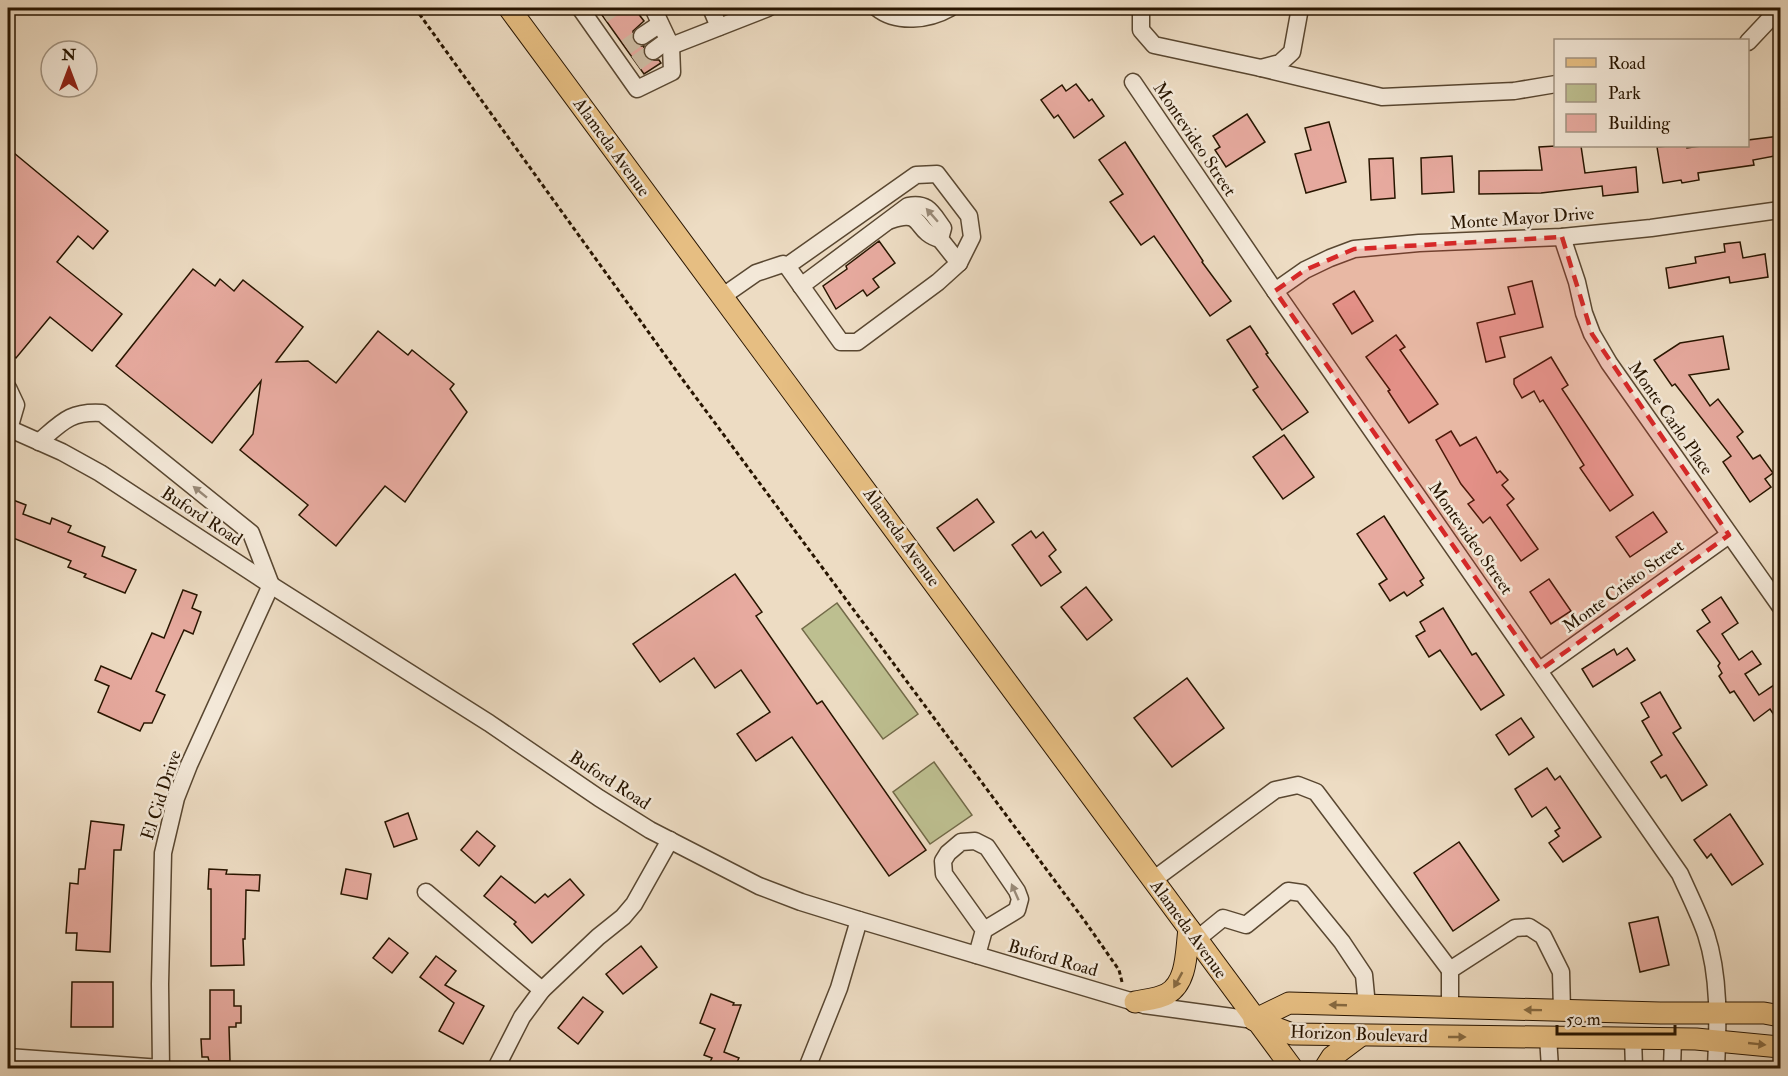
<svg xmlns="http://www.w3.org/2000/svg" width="1788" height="1076" font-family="'IM FELL Double Pica',serif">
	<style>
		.green { fill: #bdbf90; stroke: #726a48; stroke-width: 1.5 }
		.building { fill: #e7aa9f; stroke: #281500; stroke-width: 1.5 }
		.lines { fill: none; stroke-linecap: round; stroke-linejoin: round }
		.minor-tunnel { stroke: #cfbea6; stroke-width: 16; stroke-dasharray: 16 8; stroke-linecap: butt }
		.minor-casing { stroke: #594731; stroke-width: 19 }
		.major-casing { stroke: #281500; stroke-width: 23 }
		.path { stroke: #281500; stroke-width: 3; stroke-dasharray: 4.5 3; stroke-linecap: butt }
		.minor { stroke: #f3e8d8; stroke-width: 16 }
		.major { stroke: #e6be82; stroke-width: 21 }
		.oneway { fill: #988977 }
		.oneway2 { fill: #876a41 }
		.marked { fill: #d62828; fill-opacity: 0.2; stroke: #d62828; stroke-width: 4.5; stroke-dasharray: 12 8; stroke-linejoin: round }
		.labels { text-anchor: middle; stroke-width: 5; stroke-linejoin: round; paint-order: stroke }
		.street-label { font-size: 18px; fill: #281500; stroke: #f3e8d8 }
	</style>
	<rect width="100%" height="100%" fill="#eddcc3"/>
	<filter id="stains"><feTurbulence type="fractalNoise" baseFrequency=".00333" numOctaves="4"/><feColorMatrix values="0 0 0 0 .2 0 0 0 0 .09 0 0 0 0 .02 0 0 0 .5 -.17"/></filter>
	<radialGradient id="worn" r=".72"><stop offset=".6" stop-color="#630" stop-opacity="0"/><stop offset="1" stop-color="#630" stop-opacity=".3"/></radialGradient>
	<g class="green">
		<polygon points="837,603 918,714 883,739 802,629"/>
		<polygon points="934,762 972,815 930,844 893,792"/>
	</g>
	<g class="building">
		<polygon points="597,8 634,8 644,21 633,31 633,41 638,46 644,46 643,53 648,60 659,60 661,63 644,74"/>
		<polygon points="1076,84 1089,101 1092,99 1104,116 1074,138 1058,115 1054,118 1041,100 1062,85 1066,91"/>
		<polygon points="1247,114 1265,142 1226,167 1215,150 1220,147 1213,136"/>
		<polygon points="1329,122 1346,182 1306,193 1295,154 1311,150 1305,128"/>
		<polygon points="1780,136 1780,155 1753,160 1754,165 1698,173 1699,180 1682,183 1681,180 1663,183 1657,147 1668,146 1687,146 1687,148 1701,146 1748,146 1748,140"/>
		<polygon points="1125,142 1203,261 1202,262 1231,301 1210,316 1154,236 1141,245 1110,202 1123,194 1099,160"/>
		<polygon points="1556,146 1581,146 1585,173 1636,167 1638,192 1603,196 1602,186 1541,193 1479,194 1479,171 1542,170 1539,147"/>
		<polygon points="8,148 108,231 93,249 78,236 57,262 122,314 92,351 50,317 16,358 8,351"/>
		<polygon points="1452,156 1454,192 1422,194 1421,158"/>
		<polygon points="1393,158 1395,198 1371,200 1369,159"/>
		<polygon points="879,241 895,263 873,279 879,287 867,296 863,290 836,309 823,286 847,269 846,266"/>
		<polygon points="1740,242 1743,258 1765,254 1768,277 1730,283 1729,277 1669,288 1666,268 1696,263 1695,257 1725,252 1724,244"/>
		<polygon points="193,269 215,286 220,279 234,291 243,280 303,327 276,362 308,361 336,383 378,331 408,355 412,350 454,384 450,389 467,412 405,502 385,486 336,546 299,515 308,505 240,450 253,434 261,381 212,443 116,366"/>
		<polygon points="1532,281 1543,327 1500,337 1505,357 1486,362 1477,323 1515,314 1508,287"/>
		<polygon points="1354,291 1373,321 1352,334 1333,304"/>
		<polygon points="1250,326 1268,353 1266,354 1308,412 1282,430 1253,390 1258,387 1227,340"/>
		<polygon points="1396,335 1405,347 1400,350 1438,404 1409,423 1388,391 1390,390 1366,357"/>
		<polygon points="1723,336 1729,369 1689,375 1710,406 1718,399 1743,432 1737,437 1753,459 1760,455 1773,473 1765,479 1771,487 1750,502 1723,462 1731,456 1675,384 1672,386 1654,360 1680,343"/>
		<polygon points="1551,357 1568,385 1562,389 1633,495 1610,511 1580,468 1584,465 1543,400 1540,402 1534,391 1522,398 1514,384 1514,379"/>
		<polygon points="1451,431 1460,446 1476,437 1497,473 1500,471 1508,480 1502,485 1514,499 1507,505 1538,549 1521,561 1490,517 1483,523 1468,504 1474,500 1461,484 1436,440"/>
		<polygon points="1284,435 1314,477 1283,499 1253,457"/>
		<polygon points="8,498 26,505 23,514 50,524 52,518 71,526 68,532 105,547 102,556 136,570 125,593 84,577 86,574 68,567 71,561 8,536"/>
		<polygon points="977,499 994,522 954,551 937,528"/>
		<polygon points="1653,512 1667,532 1630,557 1616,537"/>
		<polygon points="1384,516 1424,578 1420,581 1423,585 1407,596 1404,592 1390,601 1379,584 1387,579 1357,534"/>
		<polygon points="1031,531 1036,538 1043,532 1056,550 1049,556 1061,572 1041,586 1012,545"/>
		<polygon points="735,574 762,612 756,616 817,704 822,701 926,850 889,876 792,737 756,761 737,734 770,712 741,670 715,688 694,658 660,682 633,644"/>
		<polygon points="1549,579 1571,611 1551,624 1530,592"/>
		<polygon points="1086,587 1112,620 1087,640 1061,607"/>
		<polygon points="183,590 197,595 192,608 201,612 193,634 184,630 156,691 165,695 152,723 144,723 140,731 98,712 109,686 95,680 101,666 131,679 152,633 164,638"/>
		<polygon points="1721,597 1738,623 1722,634 1739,660 1752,651 1761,664 1745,674 1759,695 1780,681 1780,724 1770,709 1754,721 1734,691 1730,693 1719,676 1722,673 1718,666 1720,663 1697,631 1710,622 1702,610"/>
		<polygon points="1443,608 1472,655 1476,653 1504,695 1481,710 1440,650 1429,657 1416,636 1425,631 1420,622"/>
		<polygon points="1627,648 1635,660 1593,687 1582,669 1614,649 1617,655"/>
		<polygon points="1187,678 1224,728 1172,767 1134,718"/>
		<polygon points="1660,692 1681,728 1673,733 1707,785 1682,801 1666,775 1661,778 1651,762 1662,755 1642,721 1649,717 1641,703"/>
		<polygon points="1521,718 1534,737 1509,755 1496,735"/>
		<polygon points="1547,768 1555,780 1560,776 1601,837 1563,862 1549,843 1559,836 1555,831 1560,828 1546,807 1532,817 1515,789"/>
		<polygon points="408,813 417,839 394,847 385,822"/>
		<polygon points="1730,814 1763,864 1732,885 1711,854 1707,858 1694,840"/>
		<polygon points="91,821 124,825 121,850 114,850 110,952 76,950 77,933 66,933 70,883 78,884 79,869 85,869"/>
		<polygon points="477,831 495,846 479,866 461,850"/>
		<polygon points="1459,842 1499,900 1453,931 1414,873"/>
		<polygon points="209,869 227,870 226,874 260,875 259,891 246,890 245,939 243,939 244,965 211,966 211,889 208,889"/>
		<polygon points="346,869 371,874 367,899 341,894"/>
		<polygon points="501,876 535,903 545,894 548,897 570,879 584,895 532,943 514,924 516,922 484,896"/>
		<polygon points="1658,917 1669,965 1640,972 1629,923"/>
		<polygon points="389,938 408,953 392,973 373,958"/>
		<polygon points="641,946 657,967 623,994 606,974"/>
		<polygon points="436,956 456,971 445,985 484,1006 463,1044 439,1031 454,1003 420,977"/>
		<polygon points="72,982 113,982 113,1027 71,1027"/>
		<polygon points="210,990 234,990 234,1006 241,1006 241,1023 236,1023 236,1027 229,1027 230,1061 209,1061 208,1057 202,1057 201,1039 210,1039"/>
		<polygon points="711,994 734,1003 733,1005 741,1005 724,1052 739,1058 734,1068 707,1068 712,1058 704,1055 715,1029 700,1023"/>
		<polygon points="583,997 603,1012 578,1044 558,1028"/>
	</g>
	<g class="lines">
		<g class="minor-tunnel">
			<polyline points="603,15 614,8"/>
			<polyline points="626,47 642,36"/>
			<polyline points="636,63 653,51"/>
		</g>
		<g class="minor-casing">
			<g id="minor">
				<polyline points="580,8 637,89 672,72 671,46 653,8"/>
				<polyline points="711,8 719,27"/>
				<path d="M877,8C897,24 929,20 950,8"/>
				<polyline points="1141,8 1141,30 1154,45 1261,68 1280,63 1292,52 1300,8"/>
				<polyline points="642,36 660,24"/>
				<polyline points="1748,42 1780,8"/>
				<polyline points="671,46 768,8"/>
				<polyline points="653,51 668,40"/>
				<polyline points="1261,68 1382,97 1514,91 1556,84"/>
				<path d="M1133,82L1275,291L1680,874C1689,894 1699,914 1706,934C1720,977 1718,1024 1716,1068"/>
				<path d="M891,220C925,208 913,232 940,239"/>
				<polyline points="1562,237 1577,282 1584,313 1592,334 1609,363 1780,606"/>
				<path d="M801,286L908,206C928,202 932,213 943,228L940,239L959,263"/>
				<polyline points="1275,291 1305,270 1330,258 1354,249 1419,243 1562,237 1651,228 1780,210"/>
				<polyline points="723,296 756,273 783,264 787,266 916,175 937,174 969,216 972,237 959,263 938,282 857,342 841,342 787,266"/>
				<polyline points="8,388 16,405 9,429"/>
				<polyline points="8,428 62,452 100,473 271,585 489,723 599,798 650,830 759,886 801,902 859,920 1144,1005 1254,1020"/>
				<path d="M39,442C62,422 70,411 102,413L251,533L271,585L189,765L176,798L163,853L160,984L161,1068"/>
				<polyline points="1540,670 1729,535"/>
				<polyline points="1153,880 1275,790 1298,785 1316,792 1450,970"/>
				<polyline points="426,892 542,990"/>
				<polyline points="1196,940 1223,918 1246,925 1288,891 1302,893 1342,942 1364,975 1367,1006"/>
				<polyline points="977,955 984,930 1017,910 1020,899 1017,891 987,847 975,841 961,842 948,853 943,861 944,874 984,930"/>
				<polyline points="1450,1008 1450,970 1515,928 1529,927 1543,936 1561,972 1562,1011"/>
				<polyline points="1548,1037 1550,1068"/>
				<polyline points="1633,1038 1634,1068"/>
				<polyline points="8,1057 161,1068"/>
				<polyline points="496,1068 522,1017 542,990 598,937 623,917 634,904 670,840"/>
				<polyline points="807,1068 839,988 859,920"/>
				<polyline points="1672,1068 1673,1039"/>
			</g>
		</g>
		<g class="major-casing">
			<g id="major">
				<polyline points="509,8 1292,1068"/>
				<path d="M1135,1002C1144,1000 1158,999 1167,994C1188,982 1186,950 1189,929"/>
				<polyline points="1254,1020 1289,1003 1660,1013 1764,1013 1780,1016"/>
				<polyline points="1255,1020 1292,1034 1696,1039 1780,1047"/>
				<polyline points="1325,1068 1332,1057 1360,1036"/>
			</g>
		</g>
		<polyline class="path" points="415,8 683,380 1084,920 1119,970 1122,982"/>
		<use href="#minor" class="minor"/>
		<use href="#major" class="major"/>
	</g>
	<defs><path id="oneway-solid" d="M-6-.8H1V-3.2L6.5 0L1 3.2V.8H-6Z" transform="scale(1.5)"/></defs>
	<g class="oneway">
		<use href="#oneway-solid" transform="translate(932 215) rotate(-131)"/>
		<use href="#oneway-solid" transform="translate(200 492) rotate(-141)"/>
		<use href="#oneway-solid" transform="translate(1015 892) rotate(-114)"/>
	</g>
	<g class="oneway2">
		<use href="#oneway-solid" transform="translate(1178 980) rotate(119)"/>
		<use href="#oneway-solid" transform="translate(1338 1005) rotate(-178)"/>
		<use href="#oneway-solid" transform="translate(1533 1010) rotate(-179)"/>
		<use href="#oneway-solid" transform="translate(1457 1037)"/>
		<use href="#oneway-solid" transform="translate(1757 1044) rotate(6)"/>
	</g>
	<path class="marked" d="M1562,237L1592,334L1729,535L1540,670L1275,291L1305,270L1354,249Z"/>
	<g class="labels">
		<g class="street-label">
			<text transform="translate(1195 139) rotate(56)" y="6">Montevideo Street</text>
			<text transform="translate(612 147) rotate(54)" y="6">Alameda Avenue</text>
			<text transform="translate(1522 218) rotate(-4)" y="6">Monte Mayor Drive</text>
			<text transform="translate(1671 418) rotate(55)" y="6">Monte Carlo Place</text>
			<text transform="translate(202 516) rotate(33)" y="6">Buford Road</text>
			<text transform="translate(902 537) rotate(54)" y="6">Alameda Avenue</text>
			<text transform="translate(1471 538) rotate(55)" y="6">Montevideo Street</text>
			<text transform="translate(1623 586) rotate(-36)" y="6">Monte Cristo Street</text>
			<text transform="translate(610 780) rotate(33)" y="6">Buford Road</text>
			<text transform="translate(161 795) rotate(-72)" y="6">El Cid Drive</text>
			<text transform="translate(1189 929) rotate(54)" y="6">Alameda Avenue</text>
			<text transform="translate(1053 958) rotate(16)" y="6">Buford Road</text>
			<text transform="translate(1359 1034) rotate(2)" y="6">Horizon Boulevard</text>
		</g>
	</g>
	<rect width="1788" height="1076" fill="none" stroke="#eddcc3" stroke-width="30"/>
	<rect x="9" y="9" width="1770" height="1058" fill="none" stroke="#281500" stroke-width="3"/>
	<rect x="15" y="15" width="1758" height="1046" fill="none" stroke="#281500" stroke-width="1.5"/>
	<rect x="1554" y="39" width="195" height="108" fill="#f3e8d8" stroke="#a29482" stroke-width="1.5"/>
	<rect x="1566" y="58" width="30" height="9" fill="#e6be82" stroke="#a29482" stroke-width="1.5"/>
	<text x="1608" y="69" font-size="18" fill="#281500">Road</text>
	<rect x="1566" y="84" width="30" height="18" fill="#bdbf90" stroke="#a29482" stroke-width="1.5"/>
	<text x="1608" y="99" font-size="18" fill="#281500">Park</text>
	<rect x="1566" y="114" width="30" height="18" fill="#e7aa9f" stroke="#a29482" stroke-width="1.5"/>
	<text x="1608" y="129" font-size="18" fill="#281500">Building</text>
	<g transform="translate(69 69)"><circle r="28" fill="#f3e8d8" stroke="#a29482" stroke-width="1.5"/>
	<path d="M0-4.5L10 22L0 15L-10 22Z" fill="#8f2418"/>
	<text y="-9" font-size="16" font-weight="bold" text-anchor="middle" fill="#281500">N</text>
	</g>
	<path d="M1557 1025v9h118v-9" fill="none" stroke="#281500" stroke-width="3"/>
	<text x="1566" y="1025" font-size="18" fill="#281500" stroke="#f3e8d8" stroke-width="4.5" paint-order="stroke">50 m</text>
	<rect width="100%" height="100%" filter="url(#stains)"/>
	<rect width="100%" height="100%" fill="url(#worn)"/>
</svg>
